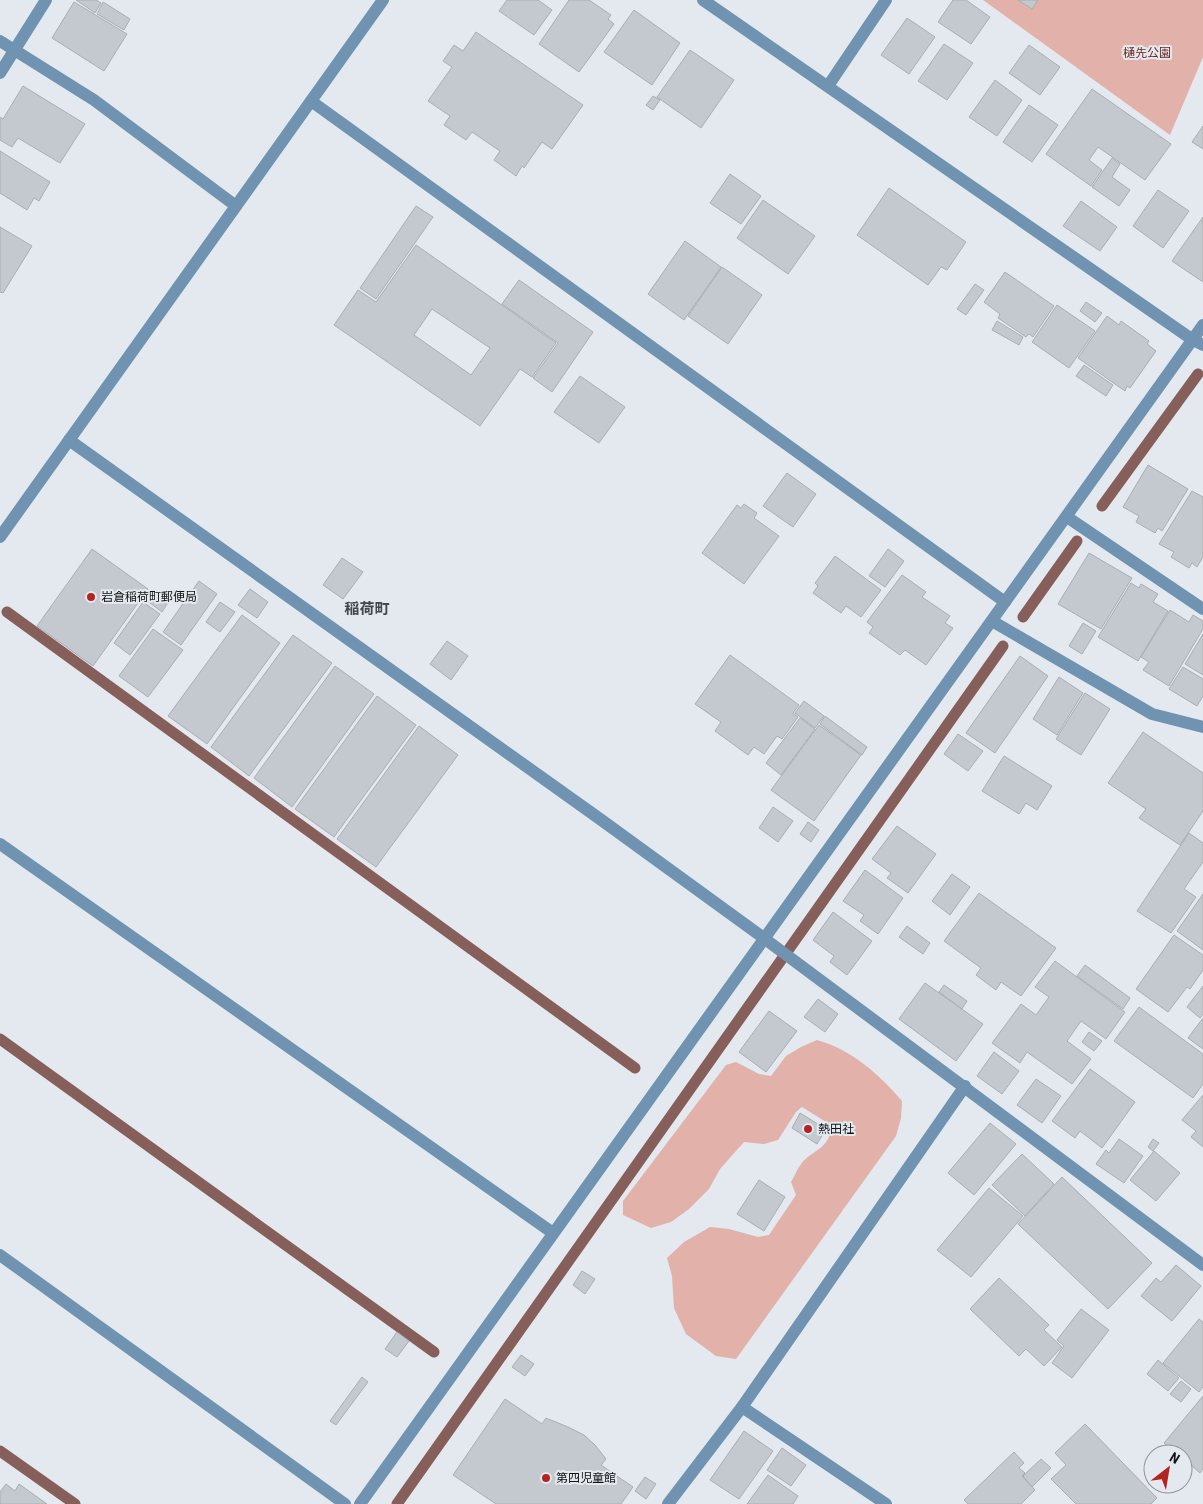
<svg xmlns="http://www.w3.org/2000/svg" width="1203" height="1504" font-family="'Roboto Condensed','Noto Sans JP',sans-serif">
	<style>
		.green { fill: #e1b1aa }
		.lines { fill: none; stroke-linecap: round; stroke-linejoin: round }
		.stream { stroke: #875f5a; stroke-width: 11 }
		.building { fill: #c3c9ce; stroke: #a8aeb3; fill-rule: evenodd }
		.minor { stroke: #6f93b0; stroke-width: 12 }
		.poi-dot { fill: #b3231f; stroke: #e3e9ee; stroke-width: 2 }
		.labels { text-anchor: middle; stroke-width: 4; stroke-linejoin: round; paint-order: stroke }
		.park-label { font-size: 12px; fill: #6b241e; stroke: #e3e9ee }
		.poi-label { font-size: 12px; fill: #111315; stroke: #e3e9ee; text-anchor: start }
		.quarter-label { font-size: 15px; font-weight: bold; fill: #43484d; stroke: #e3e9ee }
	</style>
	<rect width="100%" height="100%" fill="#e3e9ee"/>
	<g class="green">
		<polygon points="983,0 1203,0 1203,57 1170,135"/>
		<path d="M817,1040C851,1049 880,1075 902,1101L901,1118L896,1136L736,1359L716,1356L686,1334L674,1308L672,1276L667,1258L684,1242L710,1227L729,1229L758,1237L769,1235L796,1195L791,1182C795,1176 797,1169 801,1164C814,1148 830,1150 831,1125L802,1107L796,1112L778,1140L764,1144L744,1142L720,1169L709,1189L689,1209L671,1222L651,1228L623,1215V1201L726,1065L736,1062L759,1074L771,1076L786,1056L801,1047Z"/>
	</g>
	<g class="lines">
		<g class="stream">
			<polyline points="1102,506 1198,374"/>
			<polyline points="7,612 635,1068"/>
			<polyline points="1023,617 1077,541"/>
			<polyline points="0,1039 434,1352"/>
			<polyline points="0,1451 75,1504"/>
			<polyline points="397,1504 1003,646"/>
		</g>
	</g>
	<g class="building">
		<polygon points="76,0 96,0 101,3 95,13"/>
		<polygon points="507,0 538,0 552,10 534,35 499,11"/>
		<polygon points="569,0 589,0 611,15 608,19 614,24 579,72 539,44"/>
		<polygon points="953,0 966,0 990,17 971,44 938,22"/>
		<polygon points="1018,0 1038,0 1032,9"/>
		<polygon points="74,2 127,34 104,71 52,38"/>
		<polygon points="103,2 130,19 124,30 97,14"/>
		<polygon points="634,10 680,43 652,85 604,52"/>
		<polygon points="907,18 935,37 909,74 881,55"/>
		<polygon points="476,32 583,105 552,149 542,142 524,168 522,166 516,176 494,160 500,151 472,132 466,140 444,125 450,116 428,101 452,67 443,61 454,45 463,51"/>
		<polygon points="944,44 973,63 947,100 918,81"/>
		<polygon points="1029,45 1060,67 1040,95 1009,73"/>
		<polygon points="690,50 734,80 701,128 657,97"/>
		<polygon points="995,80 1022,100 997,136 969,117"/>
		<polygon points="23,86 85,124 60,163 18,138 12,147 0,140 0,117 3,119"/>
		<polygon points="1092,89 1171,144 1145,180 1098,147 1089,160 1102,170 1091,186 1046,154"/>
		<polygon points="653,96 660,100 653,110 646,105"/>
		<polygon points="1029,105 1058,125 1032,162 1003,142"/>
		<polygon points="1203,126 1203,149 1192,142"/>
		<polygon points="0,151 50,182 39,201 34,198 27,210 0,193"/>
		<polygon points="1112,158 1120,164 1112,177 1130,190 1119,206 1092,187"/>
		<polygon points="730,174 761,196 741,224 710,203"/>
		<polygon points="889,188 966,242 947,270 941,267 928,285 857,235"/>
		<polygon points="1158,190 1189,211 1163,248 1133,226"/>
		<polygon points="763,200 815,236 788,274 737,238"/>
		<polygon points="1081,201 1117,227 1100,251 1063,226"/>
		<polygon points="416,206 433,217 376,299 360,288"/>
		<polygon points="1203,217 1203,282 1172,261"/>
		<polygon points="0,227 32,246 3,293 0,292"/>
		<polygon points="685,241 721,267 684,320 648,294"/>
		<path d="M416,245L556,343L532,377L520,369L480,426L334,325L358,290L376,302ZM432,309L490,348L471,375L414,335Z"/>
		<polygon points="722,267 762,295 728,344 688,316"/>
		<polygon points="1005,272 1054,306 1033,337 1029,334 1026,337 998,318 1000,314 984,302"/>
		<polygon points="519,280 593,332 552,392 533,378 558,343 502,304"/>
		<polygon points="975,284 984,290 966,315 957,309"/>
		<polygon points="1086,302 1102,313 1095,322 1080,311"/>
		<polygon points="1057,305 1095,331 1069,368 1032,342"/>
		<polygon points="1107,316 1119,325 1121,321 1149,341 1147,344 1156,351 1130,388 1127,386 1125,391 1078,358"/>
		<polygon points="997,321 1023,337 1019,345 992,330"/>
		<polygon points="1084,365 1113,385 1106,396 1076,376"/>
		<polygon points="580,376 625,407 599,443 554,412"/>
		<polygon points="1148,465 1188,489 1162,531 1158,528 1155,533 1136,522 1139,516 1123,507"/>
		<polygon points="787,473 816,494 793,527 763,506"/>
		<polygon points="1192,491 1203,497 1203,557 1197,567 1192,563 1189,568 1171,557 1174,552 1159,544"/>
		<polygon points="744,504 757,513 754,518 779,536 744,584 702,553 737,505 741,508"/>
		<polygon points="92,549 148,589 93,666 37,626"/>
		<polygon points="888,549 904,561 885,587 869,576"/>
		<polygon points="1089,553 1132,578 1101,629 1058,604"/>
		<polygon points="835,556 881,590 861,617 846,606 841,613 813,593 818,586 815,583"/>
		<polygon points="342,558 363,572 343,599 323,585"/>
		<polygon points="902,575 926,592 922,597 950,616 945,623 953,628 926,665 905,650 900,655 869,633 873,627 867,622"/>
		<polygon points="199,581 217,594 181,645 163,632"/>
		<polygon points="1131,583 1139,588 1141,584 1158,594 1153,602 1168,611 1138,661 1098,637"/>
		<polygon points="154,589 169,601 162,612 146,600"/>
		<polygon points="250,589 268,602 257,618 238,605"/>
		<polygon points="143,602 160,614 130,655 114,643"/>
		<polygon points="220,602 235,612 220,632 206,622"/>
		<polygon points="1170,610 1189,622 1193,615 1203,621 1203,629 1169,686 1143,670 1149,662 1141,657"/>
		<polygon points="242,615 280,643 207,744 168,716"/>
		<polygon points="1083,623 1096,631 1082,654 1069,646"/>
		<polygon points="153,629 183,650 148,697 119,676"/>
		<polygon points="1203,634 1203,675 1185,664"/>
		<polygon points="293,635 332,663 249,776 211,747"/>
		<polygon points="447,641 468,656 451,680 430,664"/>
		<polygon points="730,655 799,705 793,713 798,717 782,739 777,736 764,754 754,747 748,755 715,731 721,722 695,704"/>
		<polygon points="1020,656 1048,676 995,753 966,733"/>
		<polygon points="335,666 374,694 292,807 254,778"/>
		<polygon points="1183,667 1203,679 1203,696 1197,706 1169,689"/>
		<polygon points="1059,677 1083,693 1057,735 1033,719"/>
		<polygon points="1085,693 1110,709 1081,755 1056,739"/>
		<polygon points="377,696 416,725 334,837 295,809"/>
		<polygon points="804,701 824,716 815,728 795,713"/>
		<polygon points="825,716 867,747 862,755 820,724"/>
		<polygon points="800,718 815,729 781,775 766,763"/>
		<polygon points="819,725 861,755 814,821 771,790"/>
		<polygon points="419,726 458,755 376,867 337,839"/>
		<polygon points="1143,732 1203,773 1203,811 1180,845 1139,818 1146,809 1108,783"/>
		<polygon points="958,734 983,751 968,771 944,754"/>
		<polygon points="1004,756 1052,786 1037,810 1026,803 1019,814 982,791"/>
		<polygon points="773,807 793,821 778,842 759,828"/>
		<polygon points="808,822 819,830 811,842 800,834"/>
		<polygon points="897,826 936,854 908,893 887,878 891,873 872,859"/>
		<polygon points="1189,833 1203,843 1203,862 1184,889 1196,897 1171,933 1137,911"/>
		<polygon points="865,870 903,898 878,934 860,921 864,915 843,901"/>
		<polygon points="952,874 970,887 950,915 932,901"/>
		<polygon points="979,893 1056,948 1021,996 1001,982 996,990 976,975 981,968 944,941"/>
		<polygon points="1203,894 1203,950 1177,931"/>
		<polygon points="833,912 872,941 847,975 830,962 834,956 813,940"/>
		<polygon points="907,926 930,943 923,954 899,937"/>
		<polygon points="1174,935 1203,955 1203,970 1190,989 1187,987 1168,1012 1136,989"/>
		<polygon points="1055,961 1125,1012 1106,1039 1081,1021 1067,1041 1091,1059 1072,1084 1027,1052 1020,1063 992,1043 1021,1004 1036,1015 1049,997 1035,987"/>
		<polygon points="1085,965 1130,998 1123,1009 1077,976"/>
		<polygon points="925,983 983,1024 956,1061 899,1019"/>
		<polygon points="944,985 967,1001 962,1009 939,992"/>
		<polygon points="1203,986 1203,1014 1200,1018 1187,1007"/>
		<polygon points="818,999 838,1014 825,1032 804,1017"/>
		<polygon points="1139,1007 1203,1054 1203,1084 1193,1098 1114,1041"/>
		<polygon points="769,1011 797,1031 766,1072 739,1052"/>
		<polygon points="1203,1018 1203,1049 1188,1038"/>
		<polygon points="1089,1032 1102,1041 1094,1051 1082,1042"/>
		<polygon points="994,1052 1019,1071 1002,1094 977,1076"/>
		<polygon points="1090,1069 1135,1102 1102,1148 1080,1131 1075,1138 1052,1121"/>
		<polygon points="1036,1079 1061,1096 1042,1123 1017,1105"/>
		<polygon points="1203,1095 1203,1147 1191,1137 1196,1131 1182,1120"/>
		<polygon points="800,1113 826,1129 817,1144 792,1128"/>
		<polygon points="990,1123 1016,1144 974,1195 948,1173"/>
		<polygon points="1119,1139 1143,1156 1124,1183 1096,1164 1106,1150 1109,1153"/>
		<polygon points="1153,1139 1159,1143 1153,1151 1148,1147"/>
		<polygon points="1154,1151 1180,1173 1156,1201 1130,1180"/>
		<polygon points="1022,1154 1054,1184 1025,1216 992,1185"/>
		<polygon points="1062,1177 1152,1263 1108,1309 1018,1224"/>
		<polygon points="759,1180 785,1197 764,1231 737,1214"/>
		<polygon points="989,1188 1023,1216 971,1277 937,1250"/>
		<polygon points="1176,1265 1201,1286 1172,1321 1141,1296 1156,1278 1161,1282"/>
		<polygon points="582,1271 595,1279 585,1294 573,1285"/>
		<polygon points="999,1278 1049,1325 1044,1330 1062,1347 1044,1366 1026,1349 1019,1356 970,1309"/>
		<polygon points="1081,1309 1109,1330 1072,1378 1052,1363 1064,1346 1057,1340"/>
		<polygon points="1199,1319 1203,1322 1203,1387 1199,1392 1163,1363"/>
		<polygon points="397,1332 409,1341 397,1357 385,1349"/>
		<polygon points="521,1355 534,1364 525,1376 512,1367"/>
		<polygon points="1158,1360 1179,1378 1168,1391 1147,1374"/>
		<polygon points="362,1377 368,1382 336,1425 330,1421"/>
		<polygon points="1181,1381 1191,1389 1181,1402 1170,1394"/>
		<polygon points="1203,1396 1203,1469 1200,1473 1183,1458 1183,1454 1178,1454 1164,1443"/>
		<polygon points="505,1399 542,1424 546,1418 568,1427 584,1435 595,1445 606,1459 601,1465 633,1487 621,1504 496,1504 453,1475"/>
		<polygon points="1085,1424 1157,1498 1151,1504 1076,1504 1051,1479 1066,1465 1055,1453"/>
		<polygon points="744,1431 773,1451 739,1499 710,1480"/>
		<polygon points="782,1448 806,1465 791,1486 767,1470"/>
		<polygon points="1014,1452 1024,1463 1019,1468 1025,1473 1022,1476 1035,1490 1021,1504 968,1504 964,1500"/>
		<polygon points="1041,1459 1051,1468 1032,1487 1023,1476"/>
		<polygon points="768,1475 798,1496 793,1504 747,1504"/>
		<polygon points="645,1477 656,1484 646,1499 635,1491"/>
		<polygon points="6,1484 15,1491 19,1484 47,1504 0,1504 0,1492"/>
	</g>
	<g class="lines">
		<g class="minor">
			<polyline points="703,0 1193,340 1203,345"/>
			<polyline points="0,41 94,100 236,206"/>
			<polyline points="0,73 46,0"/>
			<polyline points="828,86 886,0"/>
			<polyline points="311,101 1005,602"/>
			<polyline points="69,440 600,819 765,939 1203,1265"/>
			<polyline points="1067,517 1203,609"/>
			<polyline points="0,537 383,0"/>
			<polyline points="992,621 1152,714 1203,727"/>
			<polyline points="0,844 553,1233"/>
			<polyline points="0,1255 345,1504"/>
			<polyline points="742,1407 886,1504"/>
			<polyline points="360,1504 1203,325"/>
			<polyline points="668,1504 742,1407 965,1086"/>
		</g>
	</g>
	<g class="poi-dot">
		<circle cx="91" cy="597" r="5"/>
		<circle cx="808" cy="1129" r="5"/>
		<circle cx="546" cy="1478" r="5"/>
	</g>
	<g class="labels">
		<g class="park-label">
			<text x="1147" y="57">樋先公園</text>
		</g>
		<g class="poi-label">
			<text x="101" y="601">岩倉稲荷町郵便局</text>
			<text x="818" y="1133">熱田社</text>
			<text x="556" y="1482">第四児童館</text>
		</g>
		<g class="quarter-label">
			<text x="367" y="614">稲荷町</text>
		</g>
	</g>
	<g transform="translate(1168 1469) rotate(31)"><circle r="24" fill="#e3e9ee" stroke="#8f9397"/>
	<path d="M0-4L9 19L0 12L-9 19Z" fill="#b3231f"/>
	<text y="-8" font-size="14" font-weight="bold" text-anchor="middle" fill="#111315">N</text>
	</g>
</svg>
